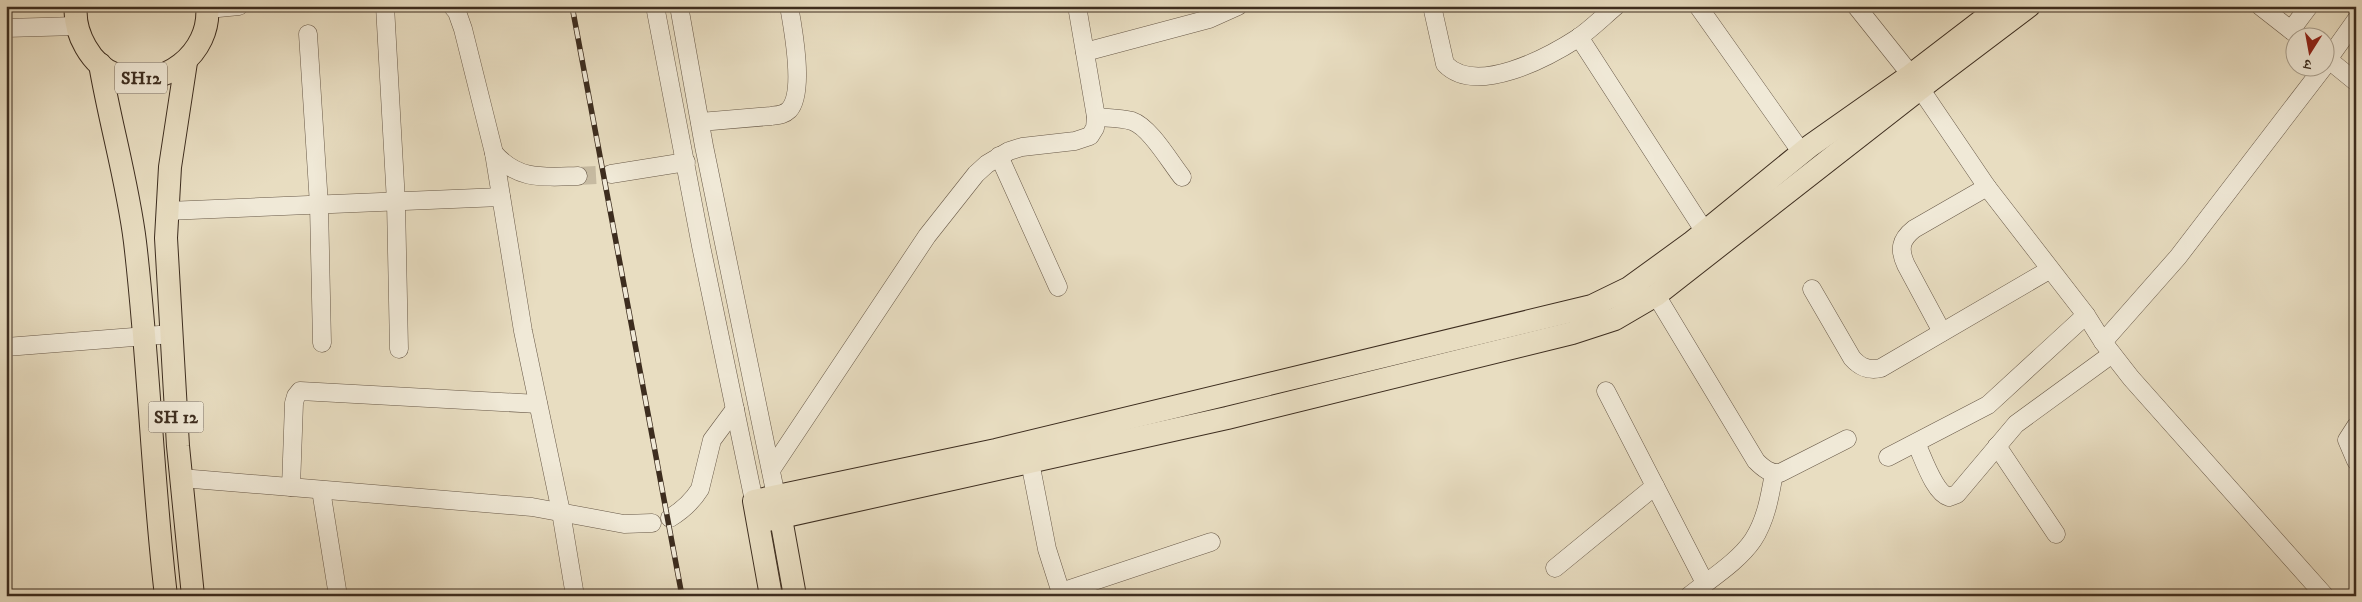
<svg xmlns="http://www.w3.org/2000/svg" width="2362" height="602" font-family="'IM FELL DW Pica','Noto Serif Devanagari',serif">
	<style>
		.lines { fill: none; stroke-linecap: round; stroke-linejoin: round }
		.minor-tunnel { stroke: #c6baa1; stroke-width: 18; stroke-dasharray: 18 9; stroke-linecap: butt }
		.minor-casing { stroke: #685948; stroke-width: 19 }
		.major-casing { stroke: #3d2d1f; stroke-width: 24 }
		.minor { stroke: #f0e9d7; stroke-width: 18 }
		.major { stroke: #e8ddc1; stroke-width: 22 }
		.rail-casing { stroke: #3d2d1f; stroke-width: 5.5 }
		.rail { stroke: #f0e9d7; stroke-width: 4; stroke-dasharray: 11; stroke-linecap: butt }
		.labels { text-anchor: middle; stroke-width: 4; stroke-linejoin: round; paint-order: stroke }
		.shield { fill: #f0e9d7; stroke: #736556; stroke-width: 1 }
		.shield-label { font-size: 18px; font-weight: bold; fill: #3d2d1f }
	</style>
	<rect width="100%" height="100%" fill="#e8ddc1"/>
	<filter id="stains"><feTurbulence type="fractalNoise" baseFrequency=".004" numOctaves="4"/><feColorMatrix values="0 0 0 0 .2 0 0 0 0 .09 0 0 0 0 .02 0 0 0 .5 -.17"/></filter>
	<radialGradient id="worn" r=".72"><stop offset=".6" stop-color="#630" stop-opacity="0"/><stop offset="1" stop-color="#630" stop-opacity=".3"/></radialGradient>
	<g class="lines">
		<polyline class="minor-tunnel" points="578,176 611,174"/>
		<g class="minor-casing">
			<g id="minor">
				<polyline points="385,6 396,202 399,349"/>
				<path d="M452,6L457,12L463,29L494,153C518,181 544,177 578,176"/>
				<polyline points="655,6 701,246 754,501"/>
				<polyline points="679,6 704,146 776,496"/>
				<path d="M1432,6L1445,64C1476,96 1547,58 1578,38C1591,29 1603,17 1616,6"/>
				<polyline points="1698,6 1802,153"/>
				<polyline points="1856,6 1911,75 1987,187 2086,315 2103,342 2131,378 2325,596"/>
				<polyline points="2260,6 2301,38"/>
				<polyline points="208,9 239,6"/>
				<polyline points="6,28 77,26"/>
				<polyline points="2291,30 2309,6"/>
				<polyline points="308,34 319,205 322,343"/>
				<polyline points="1579,37 1705,232"/>
				<polyline points="1085,52 1209,19 1238,6"/>
				<polyline points="2324,56 2356,82"/>
				<polyline points="2324,65 2356,20"/>
				<path d="M1096,117C1108,118 1121,118 1132,121C1150,127 1170,162 1182,177"/>
				<path d="M700,122L771,116C777,115 784,115 789,110C805,93 793,28 789,6"/>
				<polyline points="494,153 523,331 561,512 575,596"/>
				<polyline points="999,156 1058,287"/>
				<polyline points="611,174 686,162"/>
				<polyline points="167,211 501,197"/>
				<path d="M1812,289L1852,358C1860,367 1868,371 1881,368L2049,270"/>
				<path d="M1656,295L1756,461C1763,468 1770,474 1780,473L1847,439"/>
				<path d="M1942,332L1906,265C1899,250 1900,240 1914,229L1987,187"/>
				<polyline points="2103,342 2178,257 2323,68"/>
				<polyline points="6,347 172,334"/>
				<polyline points="1606,391 1705,583"/>
				<polyline points="2356,426 2347,440 2356,461"/>
				<path d="M1916,443C1923,457 1934,493 1949,497L1957,494L2016,424L2112,354"/>
				<polyline points="1997,446 2056,534"/>
				<polyline points="1888,457 1988,405 2086,315"/>
				<polyline points="1030,462 1047,549 1062,596"/>
				<polyline points="771,470 927,236 976,174 987,164 1009,151 1022,147 1075,141 1090,136 1095,128 1096,117 1077,6"/>
				<polyline points="181,478 532,507 624,524 652,523"/>
				<polyline points="291,487 294,403 296,396 300,391 538,404"/>
				<polyline points="321,490 338,596"/>
				<path d="M670,518C683,510 692,502 700,489L712,440L735,409"/>
				<polyline points="1555,568 1655,486"/>
				<polyline points="1061,592 1211,542"/>
				<path d="M1689,596C1710,579 1738,562 1753,540C1766,520 1770,496 1774,473"/>
			</g>
		</g>
		<g class="major-casing">
			<g id="major">
				<path d="M76,6C73,32 91,66 117,75C162,92 212,53 207,6"/>
				<polyline points="186,62 170,167 166,238 178,446 193,596"/>
				<path d="M100,64C110,123 128,184 135,242C149,360 152,478 166,596"/>
				<polyline points="778,502 795,596"/>
				<polyline points="759,522 1227,418 1572,333 1615,319 1656,295 1931,80 2029,6"/>
				<polyline points="771,596 754,501 996,450 1592,306 1629,288 1691,243 1810,146 1911,75 2001,6"/>
			</g>
		</g>
		<use href="#minor" class="minor"/>
		<use href="#major" class="major"/>
		<g class="rail-casing">
			<polyline id="rail" points="572,6 682,596"/>
		</g>
		<use href="#rail" class="rail"/>
	</g>
	<g class="labels">
		<g class="shield">
			<rect x="115" y="62.5" width="52" height="31" rx="4"/>
			<rect x="148.5" y="401.5" width="55" height="31" rx="4"/>
		</g>
		<g class="shield-label">
			<text x="141" y="84">SH12</text>
			<text x="176" y="423">SH 12</text>
		</g>
	</g>
	<rect width="2362" height="602" fill="none" stroke="#e8ddc1" stroke-width="25"/>
	<rect x="8" y="8" width="2347" height="587" fill="none" stroke="#3d2d1f" stroke-width="2.5"/>
	<rect x="12" y="12" width="2337" height="577" fill="none" stroke="#3d2d1f"/>
	<g transform="translate(2310 52) rotate(191)"><circle r="24" fill="#f0e9d7" stroke="#a89e8d"/>
	<path d="M0-4L9 19L0 12L-9 19Z" fill="#8f2418"/>
	<text y="-8" font-size="14" font-weight="bold" text-anchor="middle" fill="#3d2d1f">उ</text>
	</g>
	<rect width="100%" height="100%" filter="url(#stains)"/>
	<rect width="100%" height="100%" fill="url(#worn)"/>
</svg>
